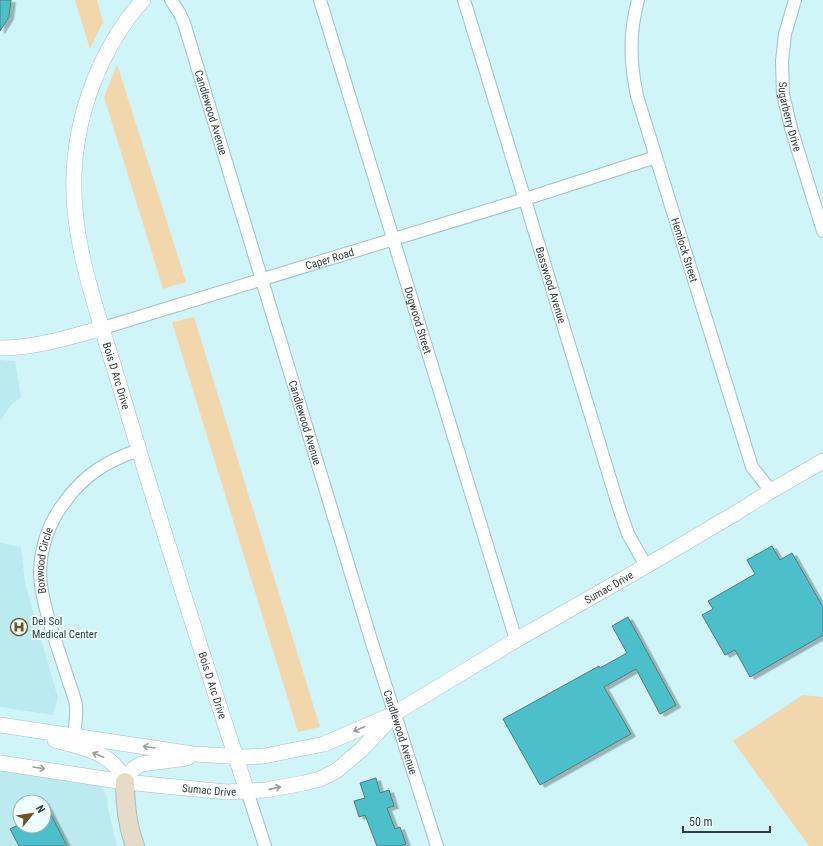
<svg xmlns="http://www.w3.org/2000/svg" width="823" height="846" font-family="'Roboto Condensed',sans-serif">
	<style>
		.built { fill: #bbebef; fill-rule: evenodd }
		.green { fill: #f2d7ad }
		.building { fill: #4cc0cb; stroke: #55777a; filter: url(#shadow) }
		.lines { fill: none; stroke-linecap: round; stroke-linejoin: round }
		.minor-casing { stroke: #9dc2c5; stroke-width: 14 }
		.tertiary-casing { stroke: #9dc2c5; stroke-width: 16 }
		.secondary-casing { stroke: #9dc2c5; stroke-width: 20 }
		.minor { stroke: #fff; stroke-width: 12 }
		.tertiary { stroke: #fff; stroke-width: 15 }
		.secondary { stroke: #e6dbc8; stroke-width: 18 }
		.oneway { stroke: #979e9f }
		.labels { text-anchor: middle; stroke-width: 4; stroke-linejoin: round; paint-order: stroke }
		.street-label { font-size: 11px; fill: #2f3e3f; stroke: #eefdfe }
		.poi-label { font-size: 11px; fill: #2f3e3f; stroke: #eefdfe; text-anchor: start }
	</style>
	<defs>
		<filter id="shadow"><feDropShadow dx="4.5" dy="2.5" stdDeviation="0" flood-color="#0004"/></filter>
	</defs>
	<rect width="100%" height="100%" fill="#cff5f8"/>
	<g class="built">
		<polygon points="0,360 15,361 21,397 11,405 0,421"/>
		<polygon points="0,543 21,547 25,583 58,698 53,715 0,707"/>
		<path d="M0,771L97,783L104,790L107,796L108,809L117,846H0ZM20,802H44V826H20Z"/>
	</g>
	<g class="green">
		<polygon points="75,0 97,0 103,22 90,49"/>
		<polygon points="117,64 186,282 163,289 104,97"/>
		<polygon points="194,317 320,727 298,732 172,322"/>
		<polygon points="803,695 823,697 823,846 809,846 733,741"/>
	</g>
	<g class="building">
		<polygon points="0,0 11,0 9,17 0,31"/>
		<polygon points="772,546 780,560 792,553 823,607 823,635 750,677 735,650 725,655 702,615 713,609 708,601 755,574 747,560"/>
		<polygon points="628,617 676,705 660,714 636,669 604,687 631,734 540,785 503,719 599,666 600,668 627,653 612,626"/>
		<polygon points="376,778 380,793 389,790 394,806 387,808 395,829 400,827 406,844 400,846 377,846 365,815 359,817 354,801 365,798 360,783"/>
		<polygon points="44,801 67,846 19,846 10,829 16,826 44,826"/>
	</g>
	<g class="lines">
		<g class="minor-casing">
			<g id="minor">
				<path id="s1" d="M171,0L180,14L184,23L372,643L437,846"/>
				<path id="s2" d="M320,0L516,640"/>
				<path id="s3" d="M464,0L619,508L628,534L646,566"/>
				<path id="s4" d="M638,0C629,34 630,62 637,96L752,467L771,491"/>
				<path id="s5" d="M795,0L785,34L782,61L783,94L791,128L823,231"/>
				<path id="s6" d="M103,328L525,199L656,157"/>
				<path id="s7" d="M74,735C75,726 77,714 76,705C74,695 69,683 66,673C57,645 41,603 40,574C40,549 49,522 64,503C84,475 106,461 139,450"/>
				<polyline points="247,791 265,846"/>
			</g>
		</g>
		<g class="tertiary-casing">
			<g id="tertiary">
				<path id="s8" d="M143,0C101,47 76,113 74,176C71,245 101,322 120,387C160,522 203,657 247,791"/>
				<path d="M0,348C36,348 69,337 103,328"/>
				<path id="s9" d="M0,725L193,754L245,757L264,756L324,744L394,714L511,643L646,566L736,513L771,491L823,461"/>
				<path d="M55,740C75,746 103,750 117,768C120,772 122,777 125,782"/>
				<path id="s10" d="M0,763L125,782L226,792L266,790L304,783L320,779L336,771L361,750L391,718"/>
				<polyline points="125,782 132,770 141,764 187,758"/>
			</g>
		</g>
		<g class="secondary-casing">
			<path id="secondary" d="M125,782C125,804 127,825 135,846"/>
		</g>
		<use href="#minor" class="minor"/>
		<use href="#tertiary" class="tertiary"/>
		<use href="#secondary" class="secondary"/>
	</g>
	<defs><path id="oneway-shaft" d="M-6 0H5M1.5-3L5.5 0L1.5 3" fill="none" stroke-width="1.6" stroke-linecap="round" stroke-linejoin="round"/></defs>
	<g class="oneway">
		<use href="#oneway-shaft" transform="translate(359 729) rotate(157)"/>
		<use href="#oneway-shaft" transform="translate(149 747) rotate(-171)"/>
		<use href="#oneway-shaft" transform="translate(98 755) rotate(-157)"/>
		<use href="#oneway-shaft" transform="translate(39 768) rotate(9)"/>
		<use href="#oneway-shaft" transform="translate(275 788) rotate(-13)"/>
	</g>
	<defs>
		<g id="hospital-ring" transform="scale(0.9)"><circle r="9.5" fill="#eefdfe" stroke="#6e5325" stroke-width="1.5"/><path d="M-5-5h3v3.5h4V-5h3V5h-3V1.5h-4V5h-3Z" fill="#6e5325"/></g>
	</defs>
	<g fill-rule="evenodd">
		<use href="#hospital-ring" x="19" y="627"/>
	</g>
	<g class="labels">
		<g class="street-label">
			<text dy="4" stroke="none"><textPath href="#s1" startOffset="120">Candlewood Avenue</textPath></text>
			<text dy="4" stroke="none"><textPath href="#s5" startOffset="119">Sugarberry Drive</textPath></text>
			<text dy="4" stroke="none"><textPath href="#s4" startOffset="258">Hemlock Street</textPath></text>
			<text dy="4" stroke="none"><textPath href="#s6" startOffset="237">Caper Road</textPath></text>
			<text dy="4" stroke="none"><textPath href="#s3" startOffset="298">Basswood Avenue</textPath></text>
			<text dy="4" stroke="none"><textPath href="#s2" startOffset="335">Dogwood Street</textPath></text>
			<text dy="4" stroke="none"><textPath href="#s8" startOffset="398">Bois D Arc Drive</textPath></text>
			<text dy="4" stroke="none"><textPath href="#s1" startOffset="444">Candlewood Avenue</textPath></text>
			<text dy="4" stroke="none"><textPath href="#s7" startOffset="180">Boxwood Circle</textPath></text>
			<text dy="4" stroke="none"><textPath href="#s9" startOffset="653">Sumac Drive</textPath></text>
			<text dy="4" stroke="none"><textPath href="#s8" startOffset="722">Bois D Arc Drive</textPath></text>
			<text dy="4" stroke="none"><textPath href="#s1" startOffset="768">Candlewood Avenue</textPath></text>
			<text dy="4" stroke="none"><textPath href="#s10" startOffset="211">Sumac Drive</textPath></text>
		</g>
		<g class="poi-label">
			<text x="32" y="625">Del Sol<tspan x="32" dy="13">Medical Center</tspan></text>
		</g>
	</g>
	<g transform="translate(32 814) rotate(60)"><circle r="19" fill="#eefdfe" stroke="#a2b1b2"/>
	<path d="M0-3L7 15L0 10L-7 15Z" fill="#6e5325"/>
	<text y="-6" font-size="11" font-weight="bold" text-anchor="middle" fill="#2f3e3f">N</text>
	</g>
	<path d="M683 826v6h87v-6" fill="none" stroke="#2f3e3f" stroke-width="2"/>
	<text x="689" y="826" font-size="12" fill="#2f3e3f" stroke="#eefdfe" stroke-width="3" paint-order="stroke">50 m</text>
</svg>
